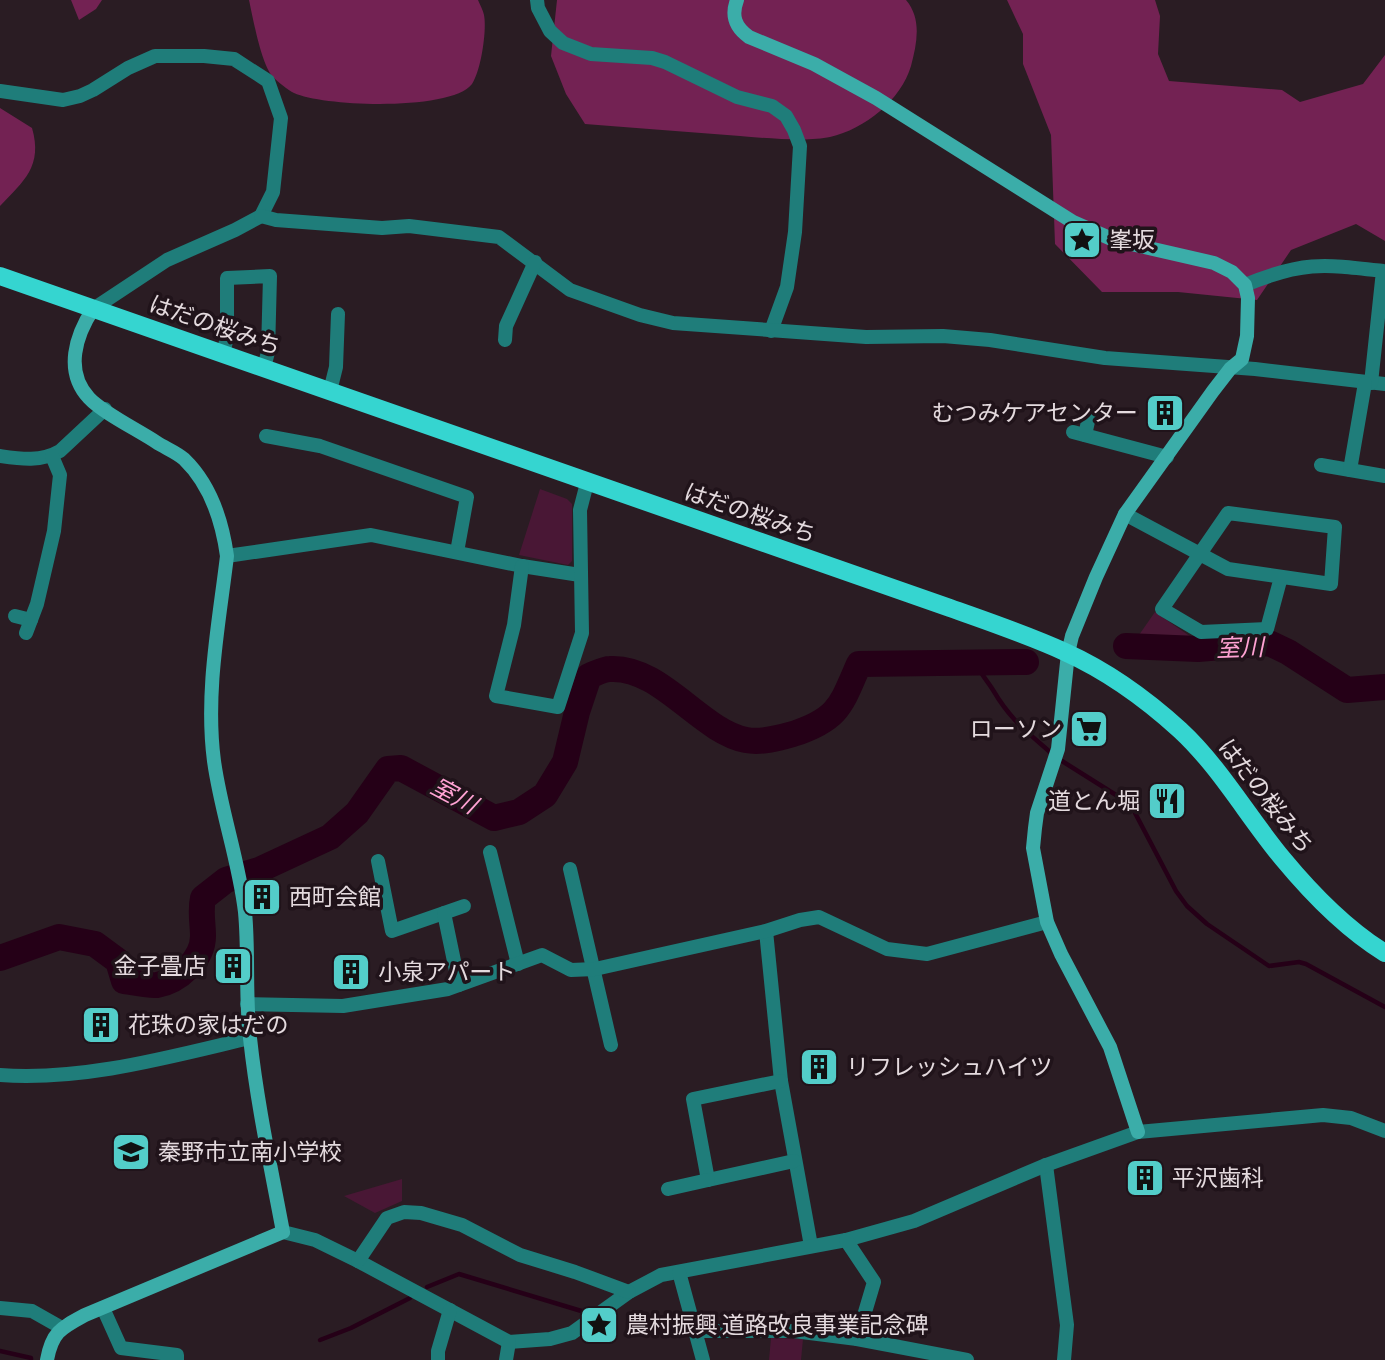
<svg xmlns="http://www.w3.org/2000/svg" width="1385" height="1360" font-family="'Sofia Sans Condensed','Noto Sans JP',sans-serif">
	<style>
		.green { fill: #491735 }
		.forest { fill: #732253 }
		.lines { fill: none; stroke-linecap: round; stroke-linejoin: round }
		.stream { stroke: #250017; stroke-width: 4.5 }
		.river { stroke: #250017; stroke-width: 26 }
		.street { stroke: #1f7d7a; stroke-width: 14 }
		.secondary { stroke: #3bada9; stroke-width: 14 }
		.primary { stroke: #35d5d0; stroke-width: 18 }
		.labels { text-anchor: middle; stroke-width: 7; stroke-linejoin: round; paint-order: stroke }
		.poi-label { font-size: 23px; fill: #e4dade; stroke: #20131a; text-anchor: start }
		.street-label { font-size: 23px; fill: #e4dade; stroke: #20131a }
		.water-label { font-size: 24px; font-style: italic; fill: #ffa2d3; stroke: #20131a }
	</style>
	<rect width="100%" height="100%" fill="#2a1c23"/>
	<g class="green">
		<polygon points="540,489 567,499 572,504 572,561 568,565 519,555"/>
		<polygon points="1155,612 1191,637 1140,638 1139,635"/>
		<polygon points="402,1179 402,1201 375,1213 344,1196"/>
		<polygon points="771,1338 803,1339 801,1360 769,1360"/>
	</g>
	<g class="forest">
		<polygon points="71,0 102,0 96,9 79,20"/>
		<path d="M249,0H478C480,5 483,10 484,15C487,30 481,71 472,84C452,111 324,107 294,93C288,90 278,82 273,77C261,64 253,18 249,0Z"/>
		<path d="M557,0H906C922,19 917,43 911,66C901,100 865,129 830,137C809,142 763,138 740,136C688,132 636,128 585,124L566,94L551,56Z"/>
		<polygon points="1007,0 1155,0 1160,16 1158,54 1169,81 1282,90 1300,102 1363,84 1385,55 1385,241 1356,224 1291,250 1257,300 1178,292 1102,292 1055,244 1051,135 1023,64 1023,34"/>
		<path d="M0,108L32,128C43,166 24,181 0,206Z"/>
	</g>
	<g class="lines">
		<g class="stream">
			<path d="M976,662C980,674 987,680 993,690C1010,719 1025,730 1050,752"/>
			<polyline points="1062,761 1116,795 1134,811 1176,891 1187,906 1207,924 1269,966 1299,962 1306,964 1385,1007"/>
			<polyline points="427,1287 459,1274 588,1313"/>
			<polyline points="320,1340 351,1328 410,1298"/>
			<polyline points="0,1351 31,1358 31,1360"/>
		</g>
		<g class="river">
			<polyline points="1126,646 1198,649 1269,643 1288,652 1347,690 1385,687"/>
			<path d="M0,958L59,937L95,944L118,961L124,981C134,982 147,986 157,985C179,981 203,959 203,936C203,923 200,912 203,898L226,880L259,870L330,837L357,813L388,769L401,768L494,818L519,812L545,795L565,762L577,712L589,676C595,674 603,669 610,669C661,666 700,731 746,740C761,743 779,738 793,734C839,719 841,705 859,664L1026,662"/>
		</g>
		<g class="street">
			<polyline points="537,0 538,8 550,31 563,43 591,54 652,58 665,62 737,97 772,106 786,116 794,130 800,146 795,232 787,287 771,331"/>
			<polyline points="0,91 63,100 80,96 93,90 128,68 155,56 204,56 234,59 268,81 281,118 273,192 261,216 235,230 167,260 93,309"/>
			<polyline points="261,216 276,220 382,228 409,226 499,237 570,290 640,315 673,323 866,337 943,336 990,340 1105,358 1255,369 1385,384"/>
			<path d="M1245,285C1303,261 1323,264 1383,271L1371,383"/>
			<polyline points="505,340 506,326 535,262"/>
			<polyline points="223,354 227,337 227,278 270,276 268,352 264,368"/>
			<polyline points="330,391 336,367 338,314"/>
			<polyline points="1073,432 1167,457"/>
			<polyline points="1085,435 1089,417"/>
			<polyline points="266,436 320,446 467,497 457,552"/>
			<path d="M0,456C21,459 41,462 60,451L105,409"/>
			<polyline points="1321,465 1385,476"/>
			<polyline points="1350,470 1365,383"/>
			<polyline points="1125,514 1228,569 1331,584 1335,527 1228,513 1162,609 1201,632 1267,629 1281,577"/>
			<polyline points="227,556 371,535 522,566 580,575"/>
			<polyline points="522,566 514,625 496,696 558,707 582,633 580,510 587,483"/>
			<polyline points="15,616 31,620"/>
			<polyline points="26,633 37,604 54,531 60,475 52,456"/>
			<polyline points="490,852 518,964"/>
			<polyline points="378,861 392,931 464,906"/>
			<polyline points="570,869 611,1045"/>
			<polyline points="444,913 459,985"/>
			<polyline points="766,931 781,1081 811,1246"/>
			<polyline points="247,1004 343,1006 448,989 542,955 571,970 595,969 766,931 800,920 819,917 887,949 927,954 1047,922"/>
			<path d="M0,1075C84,1081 169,1057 250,1038"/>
			<polyline points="781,1081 693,1099 708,1180 794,1161"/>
			<polyline points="1046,1165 1067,1325 1064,1360"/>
			<polyline points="668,1189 708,1180"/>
			<polyline points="283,1232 315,1240 358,1261 509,1342 550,1339 572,1333 629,1292 661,1275 846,1240 914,1221 1046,1165 1138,1132 1323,1115 1351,1118 1385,1131"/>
			<polyline points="846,1240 874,1282 857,1339"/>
			<polyline points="358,1261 387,1218 404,1212 421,1213 462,1225 520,1255 575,1272 629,1292"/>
			<polyline points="679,1272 703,1360"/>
			<polyline points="0,1308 32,1311 62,1328"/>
			<polyline points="103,1308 121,1348 177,1355 177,1360"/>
			<polyline points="696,1331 794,1331 857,1339 967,1360"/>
			<polyline points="438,1360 438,1351 450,1310"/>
			<polyline points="506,1360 509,1342"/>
		</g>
		<g class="secondary">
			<path d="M737,0C731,16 735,27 749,37L814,64L876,98L1073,222L1114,240L1214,263L1232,272L1245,285L1248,298L1247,336L1242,359L1230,369L1213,391L1125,514L1096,577L1072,636L1068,653L1058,749L1037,813L1035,828L1033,848L1047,922L1061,954L1110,1047L1138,1132"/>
			<path d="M47,1360C52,1332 61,1328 85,1315L283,1232C271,1168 257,1103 250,1038C245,996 249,954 245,912C239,861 221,812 214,761C205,693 219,623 227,556C222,520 211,485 184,459C176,452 165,448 156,442C138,430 103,413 89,398C64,371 76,335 93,309"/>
		</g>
		<path class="primary" d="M0,276L950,608C989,622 1028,635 1065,652C1107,671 1146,699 1180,730C1220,767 1248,817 1283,859C1312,894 1346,929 1385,953"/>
	</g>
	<defs>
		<g id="sight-square" transform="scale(2.0125)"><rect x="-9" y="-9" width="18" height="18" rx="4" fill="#53cdc9" stroke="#20131a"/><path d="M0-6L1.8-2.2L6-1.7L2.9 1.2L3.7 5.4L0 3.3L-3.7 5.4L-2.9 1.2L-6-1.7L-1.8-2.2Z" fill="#111"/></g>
		<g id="building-square" transform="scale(2.0125)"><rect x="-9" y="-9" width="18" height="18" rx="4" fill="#53cdc9" stroke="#20131a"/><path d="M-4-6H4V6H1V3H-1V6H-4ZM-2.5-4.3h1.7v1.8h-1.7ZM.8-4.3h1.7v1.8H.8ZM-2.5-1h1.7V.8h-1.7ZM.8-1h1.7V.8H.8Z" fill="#111"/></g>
		<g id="supermarket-square" transform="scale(2.0125)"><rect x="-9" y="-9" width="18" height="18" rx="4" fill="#53cdc9" stroke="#20131a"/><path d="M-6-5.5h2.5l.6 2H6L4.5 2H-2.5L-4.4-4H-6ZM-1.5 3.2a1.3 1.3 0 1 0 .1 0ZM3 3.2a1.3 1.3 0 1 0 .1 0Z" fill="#111"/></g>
		<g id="restaurant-square" transform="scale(2.0125)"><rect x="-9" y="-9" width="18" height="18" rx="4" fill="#53cdc9" stroke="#20131a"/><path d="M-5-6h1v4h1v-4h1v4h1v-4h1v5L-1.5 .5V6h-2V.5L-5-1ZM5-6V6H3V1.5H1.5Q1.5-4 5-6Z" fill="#111"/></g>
		<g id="school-square" transform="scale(2.0125)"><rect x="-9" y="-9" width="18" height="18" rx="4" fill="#53cdc9" stroke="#20131a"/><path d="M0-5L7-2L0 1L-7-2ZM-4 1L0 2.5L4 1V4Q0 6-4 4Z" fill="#111"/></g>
	</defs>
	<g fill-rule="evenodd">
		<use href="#sight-square" x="1082" y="240"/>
		<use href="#building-square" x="1165" y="413"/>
		<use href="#supermarket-square" x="1089" y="729"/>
		<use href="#restaurant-square" x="1167" y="801"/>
		<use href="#building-square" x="262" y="897"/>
		<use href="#building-square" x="233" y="966"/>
		<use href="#building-square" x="351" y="972"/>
		<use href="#building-square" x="101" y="1025"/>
		<use href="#building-square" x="819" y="1067"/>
		<use href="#school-square" x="131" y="1152"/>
		<use href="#building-square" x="1145" y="1178"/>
		<use href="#sight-square" x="599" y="1325"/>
	</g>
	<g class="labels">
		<g class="poi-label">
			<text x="1109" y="248">峯坂</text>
			<text x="1138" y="421" text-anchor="end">むつみケアセンター</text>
			<text x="1062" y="737" text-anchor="end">ローソン</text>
			<text x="1140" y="809" text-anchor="end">道とん堀</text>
			<text x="289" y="905">西町会館</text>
			<text x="206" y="974" text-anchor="end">金子畳店</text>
			<text x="378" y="980">小泉アパート</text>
			<text x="128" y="1033">花珠の家はだの</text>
			<text x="846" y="1075">リフレッシュハイツ</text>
			<text x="158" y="1160">秦野市立南小学校</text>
			<text x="1172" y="1186">平沢歯科</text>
			<text x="626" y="1333">農村振興 道路改良事業記念碑</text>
		</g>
		<g class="street-label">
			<text transform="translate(215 325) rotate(19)" y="8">はだの桜みち</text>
			<text transform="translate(750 513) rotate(19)" y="8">はだの桜みち</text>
			<text transform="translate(1266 796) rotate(52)" y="8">はだの桜みち</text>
		</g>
		<g class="water-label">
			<text transform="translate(1240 648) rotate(-2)" y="8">室川</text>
			<text transform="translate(454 796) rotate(28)" y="8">室川</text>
		</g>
	</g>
</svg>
